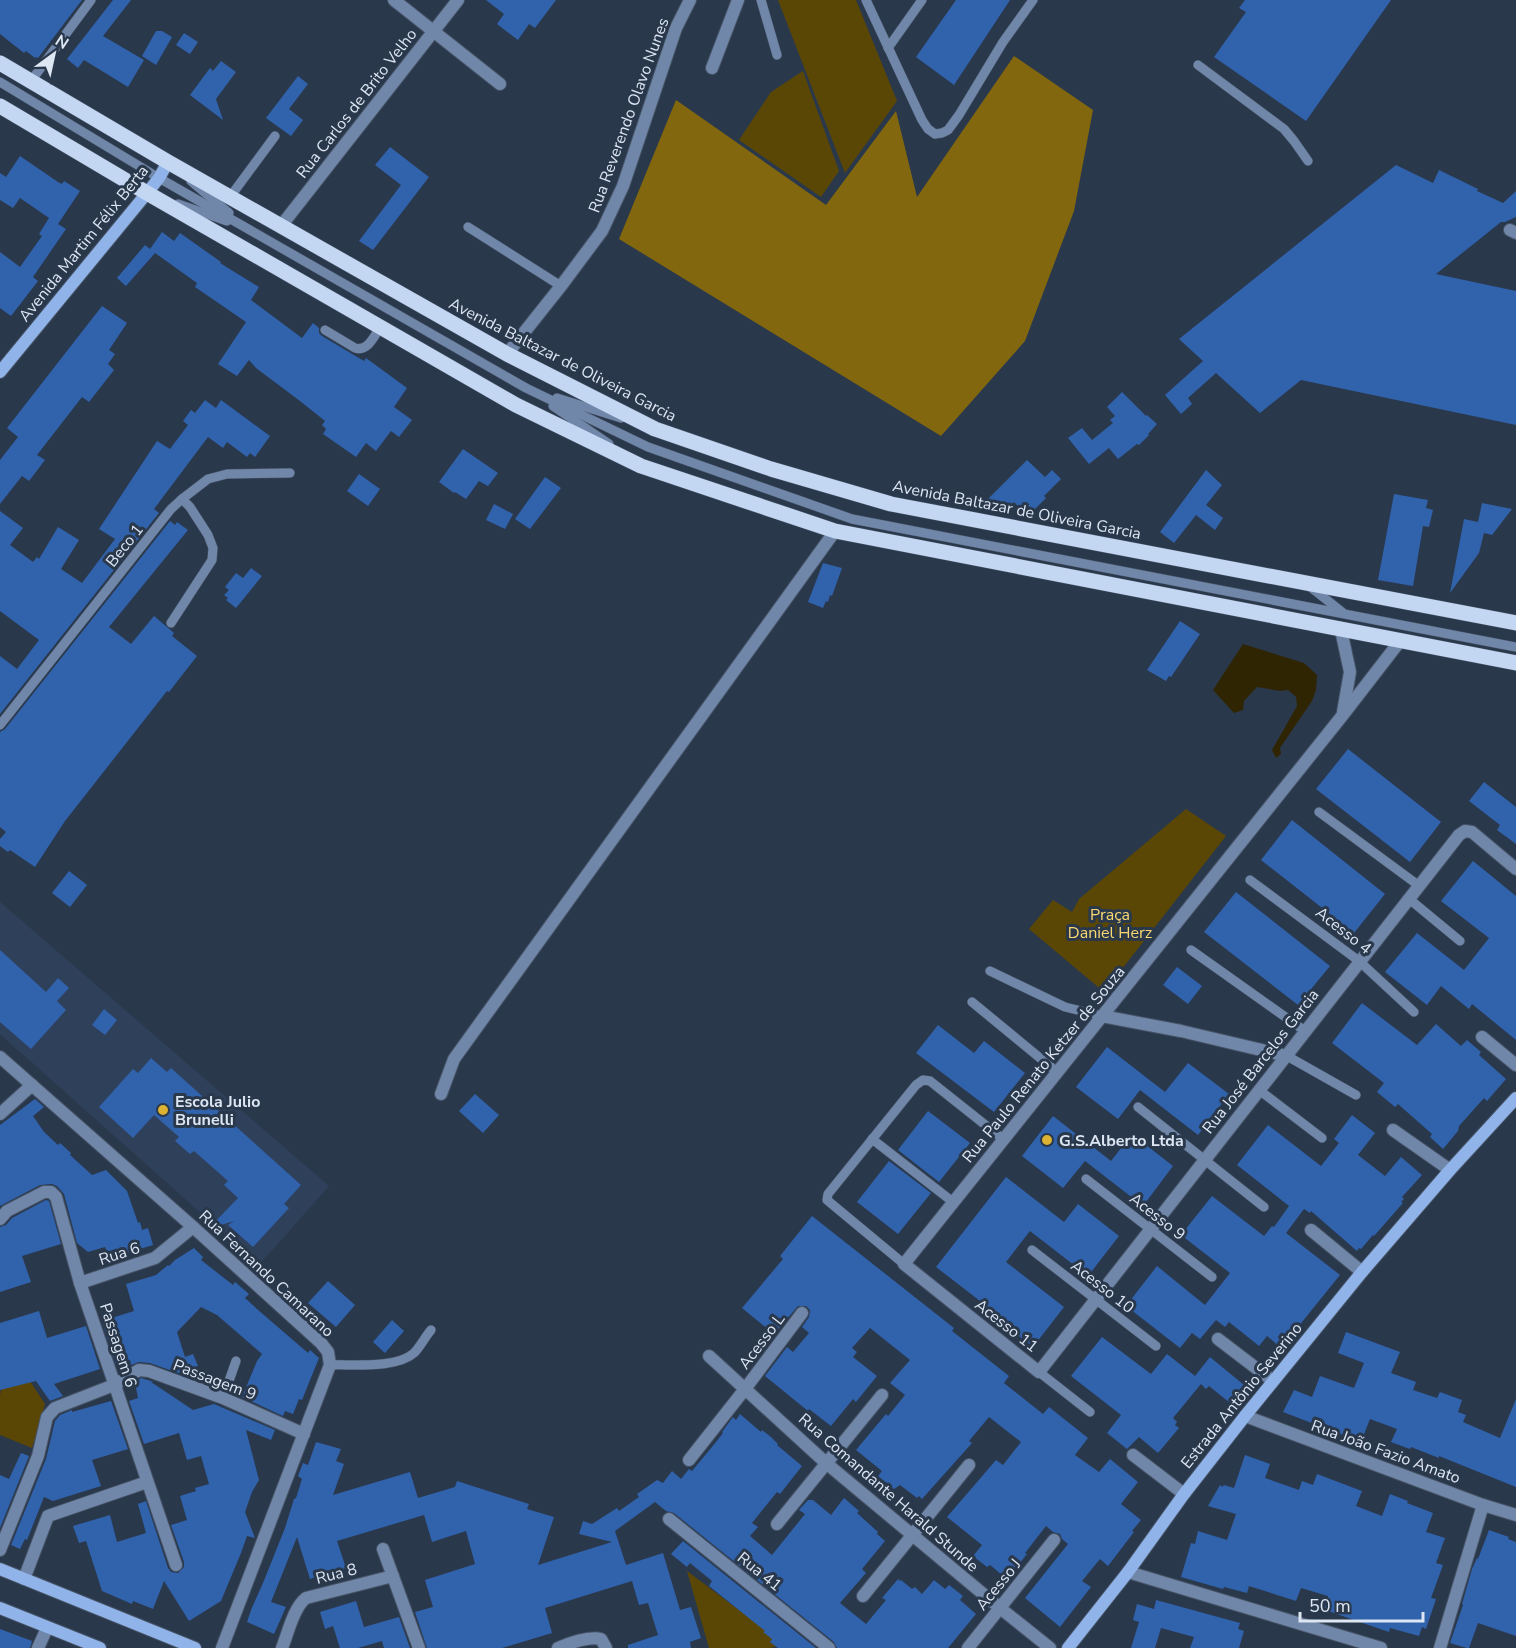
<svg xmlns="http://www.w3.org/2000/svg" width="1516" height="1648" font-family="'Nunito Sans',sans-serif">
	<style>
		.built { fill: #2f405a }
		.green { fill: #5b4705 }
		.forest { fill: #82670e }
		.water { fill: #302503 }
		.building { fill: #3162ac }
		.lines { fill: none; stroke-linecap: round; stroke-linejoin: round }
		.lane-casing { stroke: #475467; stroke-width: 10 }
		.street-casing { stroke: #475467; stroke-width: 14 }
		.secondary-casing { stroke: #475467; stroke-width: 14 }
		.primary-casing { stroke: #475467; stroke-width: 16 }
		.lane { stroke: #7087a9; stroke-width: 9 }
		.street { stroke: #7087a9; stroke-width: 12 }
		.secondary { stroke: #90b4ea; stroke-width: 12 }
		.primary { stroke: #c3d6f2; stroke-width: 15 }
		.poi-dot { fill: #dbb233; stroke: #2a384c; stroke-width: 2 }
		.labels { text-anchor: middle; stroke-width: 6; stroke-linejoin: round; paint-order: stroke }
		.street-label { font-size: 16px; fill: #dde6f3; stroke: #2a384c }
		.park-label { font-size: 16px; fill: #fbd771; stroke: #2a384c }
		.poi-label { font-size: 16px; font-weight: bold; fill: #dde6f3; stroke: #2a384c; text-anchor: start }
	</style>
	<rect width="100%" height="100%" fill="#2a384c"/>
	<polygon class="built" points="0,902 329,1186 259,1265 0,1034"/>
	<g class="green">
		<polygon points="778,0 856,0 897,101 845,173"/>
		<polygon points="803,71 839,171 821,197 739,140 771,92"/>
		<polygon points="1186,809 1226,836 1104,992 1029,929 1053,900 1072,912 1079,899"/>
		<polygon points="30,1381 45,1404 32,1448 0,1435 0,1395 2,1384"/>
		<polygon points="687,1571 784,1644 771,1648 709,1648"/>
	</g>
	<polygon class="forest" points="1014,56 1093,110 1074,211 1025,341 941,436 619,239 676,100 826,205 896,111 917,197"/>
	<polygon class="water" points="1243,644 1304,663 1317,675 1316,690 1312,701 1280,748 1281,754 1276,758 1272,750 1297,706 1296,697 1288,690 1280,691 1257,687 1244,701 1243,710 1234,713 1213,690"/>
	<g class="building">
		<polygon points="0,0 82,0 38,58 36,57 35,58 26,51 24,53 0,34"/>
		<polygon points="113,0 131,0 103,36 144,60 128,87 84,60 78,68 67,59"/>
		<polygon points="486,0 556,0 535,28 529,24 518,40 497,24 504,14"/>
		<polygon points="956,0 1010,0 954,85 916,57"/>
		<polygon points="1245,0 1391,0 1306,121 1214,57 1246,12 1239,8"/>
		<polygon points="156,31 162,31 172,37 156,65 142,56"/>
		<polygon points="184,33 198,42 190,54 176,45"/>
		<polygon points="221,61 236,72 216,99 223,120 190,95 210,68 213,71"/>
		<polygon points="298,76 308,84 289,109 303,120 291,136 266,118"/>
		<polygon points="390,147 429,177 373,250 359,241 401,185 375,165"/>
		<polygon points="20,156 58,182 62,184 64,181 80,191 58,224 66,229 33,277 38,281 11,316 0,308 0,252 20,267 42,236 39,234 49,218 20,198 13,208 0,200 0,173 6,177"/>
		<polygon points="1396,165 1433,183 1439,170 1478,189 1477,191 1503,203 1516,191 1516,217 1505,222 1501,222 1436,274 1516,291 1516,425 1301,380 1260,413 1216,373 1188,398 1192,404 1181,414 1165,395 1203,361 1179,339"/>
		<polygon points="162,232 174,241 180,233 221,262 220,263 259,287 251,300 302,338 313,323 319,328 319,333 322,336 364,361 366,358 407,388 394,407 412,420 399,437 391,431 376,451 366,443 356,457 323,434 326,429 322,425 325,421 300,401 256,368 249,360 237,376 218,364 246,322 195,287 197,283 155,253 126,286 117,278 145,245 150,249"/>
		<polygon points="102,306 127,323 109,350 115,354 108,364 114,370 89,402 82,397 37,455 45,460 29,481 22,476 0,504 0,460 18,437 7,428"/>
		<polygon points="1122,392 1146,416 1147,415 1157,424 1148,434 1149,435 1139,445 1137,444 1118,459 1109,448 1089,464 1068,438 1082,428 1092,440 1113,423 1110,420 1115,416 1107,407"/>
		<polygon points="205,400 216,408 221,400 270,436 255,457 250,453 247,457 227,442 223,448 208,437 154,509 159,513 0,714 0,656 17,669 39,640 0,611 0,511 23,528 10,545 33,562 37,557 39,559 58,527 79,540 61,569 82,583 115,539 99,529 157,441 170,449 188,425 183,421 191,410 195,413"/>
		<polygon points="463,449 498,473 488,486 479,481 466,499 455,492 454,493 439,482"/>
		<polygon points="1027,460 1045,477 1052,470 1061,479 1044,496 1046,498 1028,516 1014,502 1003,514 988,499"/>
		<polygon points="1206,470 1222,485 1206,505 1223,518 1215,530 1196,515 1174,543 1160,532"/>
		<polygon points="359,474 380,489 368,506 347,491"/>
		<polygon points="545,477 561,488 530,529 515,519"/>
		<polygon points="1394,494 1428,500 1426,508 1433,510 1429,527 1423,526 1413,586 1378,580"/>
		<polygon points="1482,503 1512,509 1492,535 1484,533 1479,553 1450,593 1464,519 1478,522"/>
		<polygon points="494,504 513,514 505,529 486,520"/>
		<polygon points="170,521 175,525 177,522 188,530 109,627 131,644 154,616 174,633 172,636 197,656 169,692 167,691 65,821 35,867 10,850 8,852 0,846 0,839 6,832 0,827 0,732 5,729"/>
		<polygon points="823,563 842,568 832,596 830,595 828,602 826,601 823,608 808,602"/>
		<polygon points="251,568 262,576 236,608 226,600 228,598 224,595 229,590 225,587 236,573 243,578"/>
		<polygon points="1180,621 1200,634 1171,677 1169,676 1166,681 1147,670"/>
		<polygon points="1348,749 1441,822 1410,862 1316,789"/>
		<polygon points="1484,782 1516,807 1516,844 1497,830 1500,825 1469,801"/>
		<polygon points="1292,820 1385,894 1354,933 1261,860"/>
		<polygon points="1473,861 1516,896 1516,1040 1472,1004 1469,1009 1441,986 1427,1005 1385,972 1417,933 1464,970 1489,938 1441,901"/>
		<polygon points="69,871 87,885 70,907 52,893"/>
		<polygon points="1236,892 1330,966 1298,1005 1204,932"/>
		<polygon points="0,950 46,992 58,978 69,988 57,1001 66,1010 31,1049 0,1022"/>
		<polygon points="1177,967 1202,986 1188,1004 1163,985"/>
		<polygon points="1362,1003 1417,1045 1436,1024 1461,1046 1467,1040 1481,1052 1479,1055 1506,1079 1487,1101 1484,1098 1459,1126 1458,1131 1443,1149 1430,1137 1432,1134 1398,1104 1395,1107 1377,1092 1384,1083 1332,1043"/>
		<polygon points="104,1009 117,1020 105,1035 92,1025"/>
		<polygon points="938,1025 974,1053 984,1041 1025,1073 994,1112 916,1053"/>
		<polygon points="1107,1047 1165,1092 1188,1063 1229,1094 1198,1135 1140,1090 1118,1119 1076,1087"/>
		<polygon points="151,1058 167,1072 171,1068 301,1185 284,1204 289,1208 253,1247 228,1225 234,1221 208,1229 238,1198 224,1185 228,1181 194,1151 190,1154 175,1141 179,1137 154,1115 133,1138 99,1107 133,1069 138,1073"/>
		<polygon points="475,1094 499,1115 483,1133 459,1111"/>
		<polygon points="35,1099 44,1107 33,1116 44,1132 58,1145 60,1143 71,1153 70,1155 92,1175 106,1170 127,1191 138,1223 140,1222 142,1230 148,1228 153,1245 117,1256 115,1250 107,1252 105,1247 88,1252 77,1243 64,1194 57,1186 52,1184 40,1185 0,1206 0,1125"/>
		<polygon points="928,1111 970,1143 939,1182 898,1150"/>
		<polygon points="1352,1115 1375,1133 1358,1155 1385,1176 1401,1157 1422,1175 1402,1197 1404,1199 1401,1202 1403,1203 1374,1236 1373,1235 1361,1249 1359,1248 1357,1251 1311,1211 1310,1213 1304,1209 1286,1233 1340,1275 1281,1348 1267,1336 1259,1346 1229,1322 1225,1327 1216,1320 1200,1339 1192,1333 1180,1348 1126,1306 1157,1266 1205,1305 1230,1273 1181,1235 1212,1196 1264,1236 1272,1226 1274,1227 1289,1206 1237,1165 1268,1125 1321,1166 1339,1143 1334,1139"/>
		<polygon points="1053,1116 1111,1161 1132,1134 1173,1166 1143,1206 1085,1161 1063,1188 1022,1156"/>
		<polygon points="889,1161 931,1193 898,1234 857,1202"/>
		<polygon points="1006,1177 1064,1222 1078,1204 1119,1236 1088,1276 1030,1231 1006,1262 1064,1307 1033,1347 991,1314 993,1311 936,1267"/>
		<polygon points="46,1200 49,1201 61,1244 22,1256 31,1282 0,1292 0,1227 6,1225 12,1218"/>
		<polygon points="812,1216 954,1328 952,1331 1009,1376 1004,1383 1043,1414 1049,1407 1088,1438 1075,1455 1099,1472 1110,1459 1138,1482 1121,1504 1141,1520 1132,1531 1134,1532 1108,1566 1100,1559 1082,1581 1091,1587 1060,1627 1025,1598 1068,1544 1062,1539 1060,1534 1053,1532 1046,1526 1025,1553 1027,1554 1007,1579 990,1565 987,1567 973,1556 982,1545 947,1517 996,1460 1003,1465 1021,1442 989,1417 969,1441 972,1443 922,1499 919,1496 917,1498 900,1485 894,1489 878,1476 882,1471 856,1450 886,1414 888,1416 905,1395 890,1383 910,1360 870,1328 852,1348 857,1352 853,1357 877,1376 856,1402 853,1399 831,1426 809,1409 808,1411 765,1376 787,1347 793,1352 809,1333 802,1327 809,1317 810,1310 806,1306 798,1306 774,1334 742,1308 783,1259 780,1256"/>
		<polygon points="194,1248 203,1257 201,1260 233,1285 235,1282 249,1294 245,1298 257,1309 308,1353 310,1350 319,1358 302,1400 299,1399 293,1414 285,1411 283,1416 242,1397 257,1361 262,1354 217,1315 201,1307 177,1332 185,1357 193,1354 198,1366 178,1373 150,1363 139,1362 131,1365 130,1360 116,1365 102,1321 134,1311 126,1284 156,1275 168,1265 169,1266 175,1260"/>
		<polygon points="328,1281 355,1305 336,1327 308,1303"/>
		<polygon points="39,1311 47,1338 86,1326 100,1369 54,1384 63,1396 50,1401 36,1381 0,1390 0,1323"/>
		<polygon points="392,1320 404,1331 385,1353 373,1342"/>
		<polygon points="1346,1332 1400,1352 1391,1373 1416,1382 1413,1390 1437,1398 1440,1392 1462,1400 1458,1412 1466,1415 1463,1422 1500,1438 1516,1399 1516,1487 1439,1456 1439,1458 1411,1447 1410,1449 1391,1442 1397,1429 1370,1419 1361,1442 1283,1412 1294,1390 1312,1397 1320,1376 1354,1388 1364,1363 1338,1353"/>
		<polygon points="1102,1337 1151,1374 1167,1354 1195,1376 1210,1357 1244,1385 1230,1403 1209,1386 1206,1389 1201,1384 1173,1418 1177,1422 1175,1425 1179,1428 1158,1453 1139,1437 1127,1449 1107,1433 1121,1415 1071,1376"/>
		<polygon points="141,1378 154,1382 151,1382 193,1410 214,1404 275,1430 271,1440 246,1430 259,1480 252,1492 245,1512 255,1538 247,1536 241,1553 221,1601 189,1621 164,1581 153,1609 133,1601 132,1604 102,1591 86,1541 79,1543 73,1526 110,1515 117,1542 146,1533 138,1504 146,1501 168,1568 171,1572 178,1573 184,1567 184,1562 171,1525 187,1520 180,1496 196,1491 195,1488 209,1484 201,1456 187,1460 179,1433 144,1444 129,1401 138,1398 135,1382"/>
		<polygon points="111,1401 128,1449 92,1460 101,1486 53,1501 44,1497 27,1540 25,1539 20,1549 11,1545 46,1459 55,1421 60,1415 72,1410 72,1412"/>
		<polygon points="740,1414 761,1432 762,1430 771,1437 778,1444 777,1445 802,1466 780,1494 777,1492 752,1523 758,1527 750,1536 772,1555 805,1514 799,1510 808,1500 813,1500 831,1515 844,1498 859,1511 857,1513 878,1532 877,1534 885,1541 862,1569 866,1573 840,1603 866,1624 886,1600 882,1598 898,1579 900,1581 901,1580 912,1589 915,1587 922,1594 934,1580 945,1589 949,1585 963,1596 960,1600 976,1614 948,1648 837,1648 834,1642 674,1513 666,1511 655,1502 615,1531 626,1565 663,1553 680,1610 691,1607 701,1638 690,1642 691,1648 628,1648 628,1645 658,1635 648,1603 639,1605 632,1581 545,1608 552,1633 502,1648 427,1648 415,1612 433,1607 425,1580 475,1564 466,1531 432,1542 424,1515 337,1541 346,1568 310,1579 297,1537 271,1602 286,1607 274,1634 247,1622 251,1610 263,1583 285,1528 294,1499 296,1498 302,1479 298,1476 303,1463 308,1465 316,1442 341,1449 336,1461 344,1464 333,1495 410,1472 418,1498 455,1487 457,1481 529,1504 527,1509 554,1517 538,1565 612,1542 579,1534 583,1521 592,1524 617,1508 619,1511 639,1497 637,1494 657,1480 663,1483 672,1471 681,1479 689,1469 692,1471 716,1442 723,1433 722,1432 733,1417 736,1420"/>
		<polygon points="21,1453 29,1456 0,1528 0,1475 9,1479"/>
		<polygon points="1245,1455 1270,1464 1265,1478 1299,1490 1302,1481 1313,1485 1317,1474 1362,1491 1356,1506 1382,1516 1390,1494 1408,1501 1407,1503 1433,1513 1426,1532 1445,1538 1436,1563 1443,1565 1431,1598 1436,1599 1426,1629 1422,1627 1419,1636 1390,1628 1389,1632 1325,1610 1326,1608 1325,1608 1328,1596 1301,1588 1296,1601 1249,1586 1247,1593 1224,1587 1223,1589 1181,1577 1191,1543 1195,1544 1198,1531 1227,1540 1236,1514 1208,1506 1220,1485 1222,1487 1224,1485 1234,1488"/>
		<polygon points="1489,1530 1509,1537 1508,1539 1516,1542 1516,1636 1478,1623 1469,1648 1467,1648 1450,1643 1463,1605 1462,1604 1472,1569 1477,1558 1478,1559"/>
		<polygon points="683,1541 816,1648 778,1648 770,1642 772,1639 763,1632 765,1631 709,1586 712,1581 690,1563 687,1567 671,1554"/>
		<polygon points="1156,1600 1240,1623 1238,1629 1244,1631 1239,1648 1190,1648 1194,1637 1161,1628 1155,1648 1131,1648 1139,1622 1133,1620 1137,1604 1154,1609"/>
		<polygon points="356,1601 364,1627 399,1617 410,1648 384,1648 382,1641 358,1648 340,1648 333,1626 325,1629 320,1612"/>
		<polygon points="0,1629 32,1641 30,1648 0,1648"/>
	</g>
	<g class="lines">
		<g class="lane-casing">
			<g id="lane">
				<polyline points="761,0 777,55"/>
				<polyline points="866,0 922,120 928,129 935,134 942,133 948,130 959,115 1003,42 1033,0"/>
				<polyline points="888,48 922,0"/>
				<polyline points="1198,65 1284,129 1294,141 1308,161"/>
				<polyline points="31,81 91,0"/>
				<polyline points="0,82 159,178 526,388 648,447 852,519 1516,647"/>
				<polyline points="191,181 229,213"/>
				<polyline points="230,197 275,136"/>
				<polyline points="178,204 227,221"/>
				<polyline points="468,227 561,286"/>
				<path d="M325,330L355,348C368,352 374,336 381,326"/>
				<polyline points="557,398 621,418"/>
				<polyline points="553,406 609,444"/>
				<polyline points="182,499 208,479 227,474 290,473"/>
				<polyline points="1308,585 1342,612"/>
				<polyline points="0,725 171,509 182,499 190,507 208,535 213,548 212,560 171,623"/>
				<polyline points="1319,812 1418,885"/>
				<polyline points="1250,880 1359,961 1414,1012"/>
				<polyline points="1408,898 1460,941"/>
				<polyline points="1191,950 1305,1031"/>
				<polyline points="990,971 1065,1007 1102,1016"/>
				<polyline points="972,1002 1057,1072"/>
				<polyline points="1287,1056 1356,1095"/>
				<polyline points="1259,1090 1322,1138"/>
				<polyline points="1138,1107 1264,1207"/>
				<polyline points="872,1139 953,1202"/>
				<polyline points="1086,1179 1212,1277"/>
				<polyline points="1032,1250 1156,1346"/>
				<polyline points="904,1264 827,1200 828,1194 916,1085 923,1080 930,1081 1003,1139"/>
				<path d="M330,1365C353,1364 396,1369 414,1353C420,1347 425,1337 431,1330"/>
				<polyline points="1039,1372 1090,1412"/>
				<polyline points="223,1398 236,1361"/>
			</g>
		</g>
		<g class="street-casing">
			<g id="street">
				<polyline points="394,0 500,84"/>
				<polyline points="712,68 738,0"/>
				<polyline points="281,226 458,0"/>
				<polyline points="1510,230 1516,233"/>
				<polyline points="507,354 561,286 602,231 623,186 676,28 690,0"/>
				<polyline points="1341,630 1350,672 1343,712"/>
				<polyline points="1400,641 1342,716 904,1264 1039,1372 1459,835 1465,831 1472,832 1516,869"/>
				<polyline points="1102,1016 1181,1031 1287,1056"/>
				<polyline points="1482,1037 1516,1065"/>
				<polyline points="0,1057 193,1227 321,1343 328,1352 330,1365 222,1648"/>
				<polyline points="441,1094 454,1059 835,531"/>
				<polyline points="0,1114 32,1085"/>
				<polyline points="1393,1130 1450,1170"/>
				<polyline points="0,1219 7,1211 44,1192 51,1192 56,1197 80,1283 176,1565"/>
				<polyline points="1311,1230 1362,1272"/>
				<polyline points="80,1283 155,1258 193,1227"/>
				<polyline points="1218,1339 1273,1381"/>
				<polyline points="709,1356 826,1463 1000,1608 1050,1648"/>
				<polyline points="1245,1416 1483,1505 1516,1515"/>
				<polyline points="1133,1455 1184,1494"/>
				<polyline points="689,1460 745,1389 802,1313"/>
				<polyline points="669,1519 829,1648"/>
				<polyline points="777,1524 882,1395"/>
				<polyline points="383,1549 419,1648"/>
				<polyline points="0,1550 38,1456 47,1417 55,1408 114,1385 139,1370 149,1371 223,1398 304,1434"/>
				<polyline points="1128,1572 1381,1648"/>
				<polyline points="24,1579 48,1516 147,1482"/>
				<polyline points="863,1596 969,1465"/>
				<polyline points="38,1648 47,1628"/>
				<path d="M282,1648C288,1633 294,1607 306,1598L393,1576"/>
				<path d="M558,1648C570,1643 588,1636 601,1639L606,1648"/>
				<polyline points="968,1648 1054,1540"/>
				<polyline points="1440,1648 1483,1505"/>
			</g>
		</g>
		<g class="secondary-casing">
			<g id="secondary">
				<polyline points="0,372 147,193 159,178 168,162"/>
				<polyline points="0,1569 195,1648"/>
				<polyline points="0,1608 100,1648"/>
				<polyline points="1068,1648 1128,1572 1184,1494 1245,1416 1362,1272 1450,1170 1516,1098"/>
			</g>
		</g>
		<g class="primary-casing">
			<g id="primary">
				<polyline points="0,63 168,162 507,354 655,429 771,469 891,504 1516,623"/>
				<polyline points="0,106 147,193 516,405 641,466 835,531 1516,663"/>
			</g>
		</g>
		<use href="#lane" class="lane"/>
		<use href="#street" class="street"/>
		<use href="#secondary" class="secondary"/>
		<use href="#primary" class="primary"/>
	</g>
	<g class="poi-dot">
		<circle cx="163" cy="1110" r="6"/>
		<circle cx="1047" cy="1140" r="6"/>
	</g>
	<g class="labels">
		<g class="street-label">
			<text transform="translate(356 103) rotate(-52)" y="6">Rua Carlos de Brito Velho</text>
			<text transform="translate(628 115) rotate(-70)" y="6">Rua Reverendo Olavo Nunes</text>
			<text transform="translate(83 243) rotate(-51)" y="6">Avenida Martim Félix Berta</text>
			<text transform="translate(563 359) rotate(27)" y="6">Avenida Baltazar de Oliveira Garcia</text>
			<text transform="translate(1017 509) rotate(11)" y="6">Avenida Baltazar de Oliveira Garcia</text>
			<text transform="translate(124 545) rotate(-52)" y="6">Beco 1</text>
			<text transform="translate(1344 930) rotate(38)" y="6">Acesso 4</text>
			<text transform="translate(1260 1061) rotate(-52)" y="6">Rua José Barcelos Garcia</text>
			<text transform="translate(1043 1064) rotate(-51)" y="6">Rua Paulo Renato Ketzer de Souza</text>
			<text transform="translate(1158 1216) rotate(38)" y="6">Acesso 9</text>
			<text transform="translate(119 1253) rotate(-18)" y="6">Rua 6</text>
			<text transform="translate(267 1273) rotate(43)" y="6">Rua Fernando Camarano</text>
			<text transform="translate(1103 1286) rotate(38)" y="6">Acesso 10</text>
			<text transform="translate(1007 1325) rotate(38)" y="6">Acesso 11</text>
			<text transform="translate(761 1341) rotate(-53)" y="6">Acesso L</text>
			<text transform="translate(119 1345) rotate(72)" y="6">Passagem 6</text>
			<text transform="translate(215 1379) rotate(21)" y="6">Passagem 9</text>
			<text transform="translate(1241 1395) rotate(-51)" y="6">Estrada Antônio Severino</text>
			<text transform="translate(1386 1451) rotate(20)" y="6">Rua João Fazio Amato</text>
			<text transform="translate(889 1492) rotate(41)" y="6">Rua Comandante Harald Stunde</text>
			<text transform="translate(760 1571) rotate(39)" y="6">Rua 41</text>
			<text transform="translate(336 1573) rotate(-14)" y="6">Rua 8</text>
			<text transform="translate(998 1584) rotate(-51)" y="6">Acesso J</text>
		</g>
		<g class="park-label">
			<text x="1110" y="920">Praça<tspan x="1110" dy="18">Daniel Herz</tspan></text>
		</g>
		<g class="poi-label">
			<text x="175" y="1107">Escola Julio<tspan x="175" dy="18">Brunelli</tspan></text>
			<text x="1059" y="1146">G.S.Alberto Ltda</text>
		</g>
	</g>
	<g transform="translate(54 54) rotate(33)" stroke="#2a384c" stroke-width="4.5" paint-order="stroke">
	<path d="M0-4.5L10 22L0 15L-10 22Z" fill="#dde6f3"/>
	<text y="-9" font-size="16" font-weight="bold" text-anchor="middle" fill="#dde6f3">N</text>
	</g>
	<path d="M1300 1612v9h123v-9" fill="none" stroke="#dde6f3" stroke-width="3"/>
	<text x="1309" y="1612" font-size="18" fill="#dde6f3" stroke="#2a384c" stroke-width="4.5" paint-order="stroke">50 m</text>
</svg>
